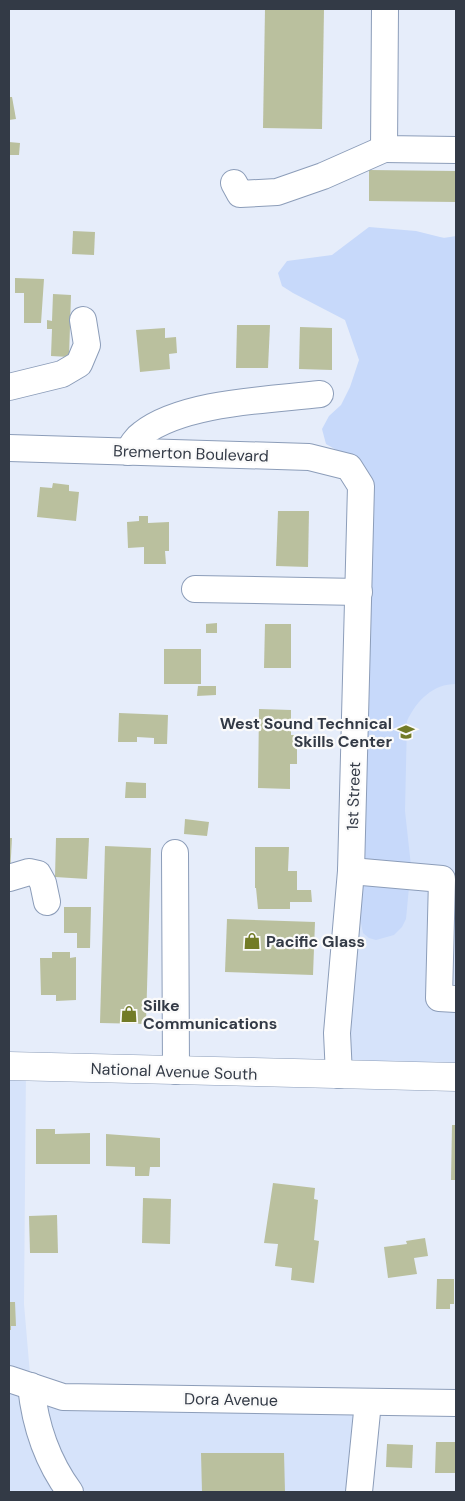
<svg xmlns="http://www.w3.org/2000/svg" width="465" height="1501" font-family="'DM Sans',sans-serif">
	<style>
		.built { fill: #d6e3fa }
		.green { fill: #c7d9fa }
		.building { fill: #bac09e }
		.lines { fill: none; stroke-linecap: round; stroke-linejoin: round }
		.minor-casing { stroke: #8c9db9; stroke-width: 28 }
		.major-casing { stroke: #8c9db9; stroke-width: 29 }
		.minor { stroke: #fff; stroke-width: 26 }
		.major { stroke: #fff; stroke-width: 28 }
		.labels { text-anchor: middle; stroke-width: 4.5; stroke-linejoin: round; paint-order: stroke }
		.street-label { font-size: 16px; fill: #333a46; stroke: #fafafa }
		.poi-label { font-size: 16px; font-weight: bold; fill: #333a46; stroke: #fafafa; text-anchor: start }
	</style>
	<rect width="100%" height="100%" fill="#e6edfa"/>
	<g class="built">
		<polygon points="375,236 456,238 456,1077 339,1075"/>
		<polygon points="9,1066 26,1067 24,1304 31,1386 368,1402 359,1492 9,1492"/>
	</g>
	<path class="green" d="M369,227L416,231L444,238L456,236V684C433,684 417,700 407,721L405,811L411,866L406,919L402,927L394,935L376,940L369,938L363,933L360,918L352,459L326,444L322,429L329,416L341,405L350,387L359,360L345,320L293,293L282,286L278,273L287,261L332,255Z"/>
	<g class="building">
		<polygon points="265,9 324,9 322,129 263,128"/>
		<polygon points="9,97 12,97 16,119 9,120"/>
		<polygon points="9,142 20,143 19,155 9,155"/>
		<polygon points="369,170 456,171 456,202 369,201"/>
		<polygon points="73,231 95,232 94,255 72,254"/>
		<polygon points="15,278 44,279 41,323 24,323 24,293 15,293"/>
		<polygon points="53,294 71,295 69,357 51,356 52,329 47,329 47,320 52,321"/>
		<polygon points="237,325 270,325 268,368 236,368"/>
		<polygon points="300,327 332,328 332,370 299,369"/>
		<polygon points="165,328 165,338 176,337 177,353 169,354 170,369 140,372 136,330"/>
		<polygon points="53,483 69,485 69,491 79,492 76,521 37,517 40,487 52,488"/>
		<polygon points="278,511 309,511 308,567 276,566"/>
		<polygon points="139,516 148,516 148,523 169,522 169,551 165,551 166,564 144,564 144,547 128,548 127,522 139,521"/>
		<polygon points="217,623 217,633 206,633 206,624"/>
		<polygon points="265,624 291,624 291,668 264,668"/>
		<rect x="164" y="649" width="37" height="35"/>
		<polygon points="198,686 216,686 216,695 197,696"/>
		<polygon points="259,709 291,710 291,735 297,735 297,764 290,764 290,789 258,788"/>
		<polygon points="119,713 168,715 167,744 154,744 154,738 137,737 137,742 118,742"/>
		<polygon points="126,782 146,783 146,798 125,798"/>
		<polygon points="185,819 209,822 207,836 184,834"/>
		<polygon points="9,838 12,838 10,874 9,874"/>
		<polygon points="56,838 89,838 87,879 55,877"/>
		<polygon points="105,846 151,848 146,1024 100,1023"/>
		<polygon points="255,847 289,847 288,871 297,871 297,890 311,890 312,902 290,902 290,909 258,909 256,888 255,888"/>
		<polygon points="64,907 91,907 90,948 77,948 77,933 64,933"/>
		<polygon points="227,919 315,922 313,975 225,972"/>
		<polygon points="52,952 70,952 70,958 76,957 76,1000 56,1001 56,995 41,995 40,958 52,958"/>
		<polygon points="452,1125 456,1125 456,1180 451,1180"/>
		<polygon points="36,1129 55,1129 55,1134 90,1133 90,1164 36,1164"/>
		<polygon points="106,1134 160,1138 160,1167 150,1167 149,1176 135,1176 135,1167 106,1166"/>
		<polygon points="273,1183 315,1188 314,1199 318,1200 314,1240 319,1241 314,1283 291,1280 292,1268 275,1266 278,1244 264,1243"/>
		<polygon points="143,1198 171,1199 170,1244 142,1243"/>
		<polygon points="57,1215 58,1253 30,1253 29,1216"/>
		<polygon points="425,1238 428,1256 414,1258 417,1274 388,1278 384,1247 407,1244 406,1241"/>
		<polygon points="437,1279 454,1279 454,1304 450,1304 450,1309 436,1309"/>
		<polygon points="9,1302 15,1302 16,1326 11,1326 11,1330 9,1330"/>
		<polygon points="436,1442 456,1442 456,1473 435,1473"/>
		<polygon points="387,1444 413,1445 412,1468 386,1467"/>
		<polygon points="201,1453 284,1453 285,1492 202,1492"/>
	</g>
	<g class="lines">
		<g class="minor-casing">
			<g id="minor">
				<polyline points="385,9 384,149 456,150"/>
				<polyline points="234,183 240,194 277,192 323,176 384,149"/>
				<polyline points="9,387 62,374 79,364 87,345 83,320"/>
				<polyline points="9,448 309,457 349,467 361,486 351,871 337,1033 339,1075"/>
				<path d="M128,452C132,445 136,438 142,434C183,402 269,400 320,394"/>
				<polyline points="195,589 359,592"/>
				<polyline points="175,853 176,1071"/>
				<polyline points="351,871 442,879 439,998 456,999"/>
				<polyline points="9,878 29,872 38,874 43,883 47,902"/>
				<polyline points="9,1379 63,1397 456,1403"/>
				<path d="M31,1386C35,1425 47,1461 70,1492"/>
				<polyline points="359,1492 368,1402"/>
			</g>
		</g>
		<g class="major-casing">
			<polyline id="major" points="9,1066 456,1077"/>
		</g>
		<use href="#minor" class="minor"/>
		<use href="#major" class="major"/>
	</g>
	<defs>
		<g id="school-bare" transform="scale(1.35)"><path d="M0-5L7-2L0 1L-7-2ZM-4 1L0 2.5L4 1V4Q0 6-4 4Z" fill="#727b26" stroke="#fafafa" stroke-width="2.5" paint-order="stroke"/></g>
		<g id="shop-bare" transform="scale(1.35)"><path d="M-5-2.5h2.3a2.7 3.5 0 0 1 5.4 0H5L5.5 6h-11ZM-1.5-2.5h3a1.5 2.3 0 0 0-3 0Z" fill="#727b26" stroke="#fafafa" stroke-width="2.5" paint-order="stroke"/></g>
	</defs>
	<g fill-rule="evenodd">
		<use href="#school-bare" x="406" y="732"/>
		<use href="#shop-bare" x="252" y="941"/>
		<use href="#shop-bare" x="129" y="1014"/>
	</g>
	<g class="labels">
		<g class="street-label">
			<text transform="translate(191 453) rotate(2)" y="6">Bremerton Boulevard</text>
			<text transform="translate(353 796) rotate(-88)" y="6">1st Street</text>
			<text transform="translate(174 1071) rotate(2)" y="6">National Avenue South</text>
			<text transform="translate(231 1399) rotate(1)" y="6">Dora Avenue</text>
		</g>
		<g class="poi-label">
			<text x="392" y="729" text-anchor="end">West Sound Technical<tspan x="392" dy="18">Skills Center</tspan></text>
			<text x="266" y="947">Pacific Glass</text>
			<text x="143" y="1011">Silke<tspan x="143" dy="18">Communications</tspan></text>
		</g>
	</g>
	<rect width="465" height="1501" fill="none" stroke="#333a46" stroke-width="20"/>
</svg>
